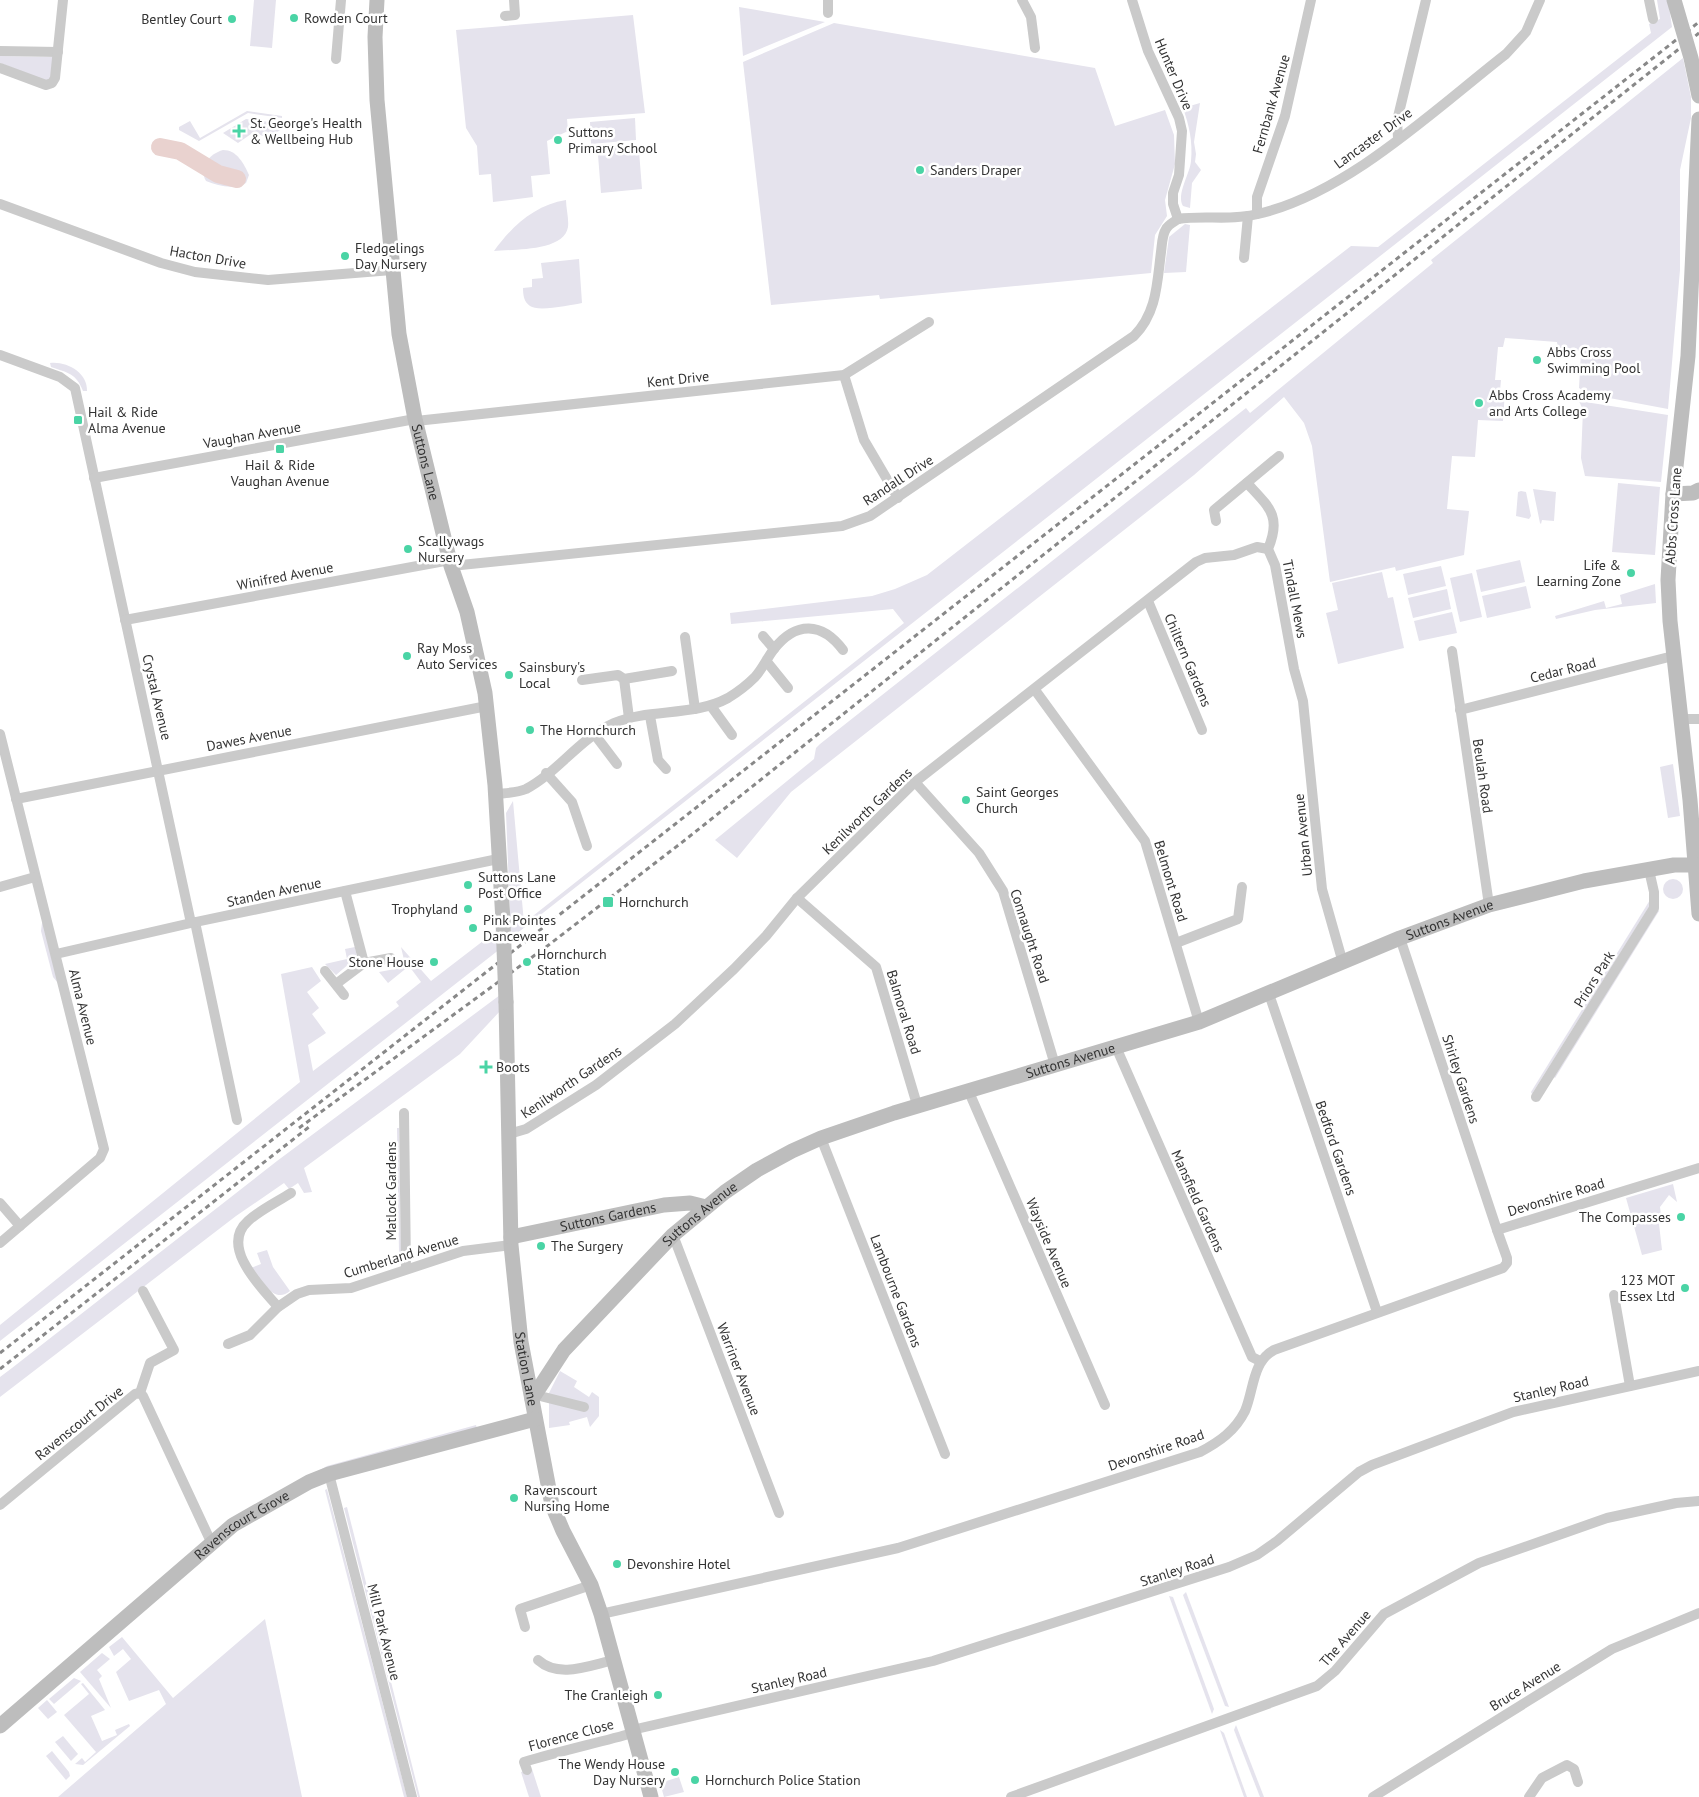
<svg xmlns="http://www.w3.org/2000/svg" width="1699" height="1797" font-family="'PT Sans',sans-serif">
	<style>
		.green { fill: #e5e3ed }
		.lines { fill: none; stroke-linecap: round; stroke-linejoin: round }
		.river { stroke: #e9d2cf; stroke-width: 18 }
		.street { stroke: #cacaca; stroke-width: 10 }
		.secondary { stroke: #bdbdbd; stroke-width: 15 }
		.rail { stroke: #888; stroke-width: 3; stroke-dasharray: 5 4; stroke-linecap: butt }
		.secondary-bridge { stroke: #bdbdbd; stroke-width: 15 }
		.poi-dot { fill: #4ad4a5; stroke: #fff; stroke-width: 2 }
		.labels { text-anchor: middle; stroke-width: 5; stroke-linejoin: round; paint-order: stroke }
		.poi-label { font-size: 14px; fill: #333; stroke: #fff; text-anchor: start }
		.street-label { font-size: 14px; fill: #333; stroke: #fff }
	</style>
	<rect width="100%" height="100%" fill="#fff"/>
	<g class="green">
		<polygon points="254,0 276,0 272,48 250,46"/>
		<polygon points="1657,0 1668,0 1672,27 511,938 506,813 513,801 524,923 904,623 893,609 731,624 730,613 872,596 895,589 927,575 1351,246 1378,247 1651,33 1649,24 1660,19"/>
		<polygon points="739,7 825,22 743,56"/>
		<polygon points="633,15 645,113 567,119 568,131 547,141 550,174 531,176 533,197 493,202 491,174 479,175 477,146 466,128 456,30"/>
		<polygon points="834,23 1095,68 1115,126 1165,110 1174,135 1175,164 1165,200 1167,216 1155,235 1151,273 880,299 879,295 771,305 743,62"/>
		<polygon points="0,56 53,57 52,76 47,81 0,63"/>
		<polygon points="1683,58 1691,97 1691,118 1680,170 1680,270 1668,409 1588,394 1579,388 1581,351 1558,349 1557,342 1505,338 1503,347 1498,347 1495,380 1501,380 1500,391 1505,391 1503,421 1478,420 1475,457 1452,456 1447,509 1469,511 1464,555 1396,571 1395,567 1330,582 1312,446 1304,423 1284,397 1194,475 791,792 737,858 715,840 814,759 816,748 820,744 1246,408 1250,413 1433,263 1431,260"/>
		<path d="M1200,103L1194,142L1196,154L1195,162L1201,170L1192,183L1190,208L1183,206C1176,194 1190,174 1191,161C1193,142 1189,125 1183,108Z"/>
		<polygon points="247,111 282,116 282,118 248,113 199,141 179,130 179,127 190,121 200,138"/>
		<polygon points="635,118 636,140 591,144 590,122"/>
		<polygon points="246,119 285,124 287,126 267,138 254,132 238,143 223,133"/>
		<path d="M627,144L639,151L642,189L601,193L598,155C604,144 616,145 627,144Z"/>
		<path d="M223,150C237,150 244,164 249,175L246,183C233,190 219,186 206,181C198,167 209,154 223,150Z"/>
		<path d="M566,200C566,208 569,219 568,227C564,252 512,249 494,251C512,226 535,205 566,200Z"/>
		<polygon points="1185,224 1190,225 1186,272 1164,273 1169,237"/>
		<path d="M579,259L582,303C571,305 538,312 530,306C524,302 523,295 523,288L532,287V279L543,278L541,263Z"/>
		<path d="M50,363C67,361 88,373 87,391H83C76,373 68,373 51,367Z"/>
		<polygon points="1579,401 1668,415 1661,482 1585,476 1581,458 1583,410"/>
		<polygon points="1618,483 1660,487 1655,555 1612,552"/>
		<polygon points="1533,489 1556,492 1554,521 1542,520 1541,524 1540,523"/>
		<polygon points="1521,491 1526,492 1531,516 1529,519 1516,516 1518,492"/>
		<polygon points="1520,560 1525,582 1481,592 1476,570"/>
		<polygon points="1441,566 1446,586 1408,595 1403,574"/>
		<polygon points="1382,572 1388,598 1393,597 1404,648 1338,664 1326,613 1338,610 1332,583"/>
		<polygon points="1472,573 1482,617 1460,622 1450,578"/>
		<polygon points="1655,584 1656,603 1595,610 1556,619 1555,616 1604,601 1606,608 1622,604 1620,595"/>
		<polygon points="1526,586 1531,608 1487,618 1482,596"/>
		<polygon points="1447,589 1451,609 1413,618 1408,598"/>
		<polygon points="1452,612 1457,633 1419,641 1414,621"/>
		<polygon points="1673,764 1680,816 1668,818 1660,767"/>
		<circle cx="1673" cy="889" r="10"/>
		<polygon points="1650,900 1651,904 1532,1094 1531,1092"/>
		<polygon points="1658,910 1659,911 1555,1078 1554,1077"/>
		<polygon points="42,923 44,923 58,983 53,977 41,931"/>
		<polygon points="496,931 499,931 500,949 0,1341 0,1325 300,1082 281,974 312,967 321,981 307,992 319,1008 312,1014 326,1033 308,1045 313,1071 399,1006 396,1002 421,982 409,966 388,983 379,972 395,969 394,962 404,960 401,947 431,981"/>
		<polygon points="355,947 357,957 336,975 325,964 347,959 345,949"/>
		<polygon points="500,995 501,1010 460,1054 304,1168 312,1192 304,1193 298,1183 289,1189 284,1183 236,1216 0,1397 0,1377 12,1368 277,1161"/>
		<polygon points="397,1128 399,1128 401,1253 399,1253"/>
		<polygon points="1673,1184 1677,1202 1669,1195 1660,1207 1662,1223 1659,1224 1662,1250 1642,1255 1626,1198"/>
		<path d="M267,1250L273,1267L290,1291C274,1305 260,1279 251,1268L261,1264L257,1253Z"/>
		<polygon points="560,1371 577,1381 574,1387 589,1397 592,1392 599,1397 599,1416 590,1427 587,1417 569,1422 570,1425 549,1428 549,1393"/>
		<polygon points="476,1425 477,1428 324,1469 224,1525 327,1466"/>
		<polygon points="327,1489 407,1797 404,1797 325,1490"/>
		<polygon points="347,1507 420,1797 418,1797 344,1508"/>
		<polygon points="1186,1592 1229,1707 1225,1706 1183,1595"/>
		<polygon points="1169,1596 1173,1597 1214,1709 1212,1714"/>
		<polygon points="265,1619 302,1797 58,1797 166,1704 159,1690 129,1701 116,1672 131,1659 123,1649 114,1656 109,1647 122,1637 173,1698"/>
		<polygon points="102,1653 110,1659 97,1670 102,1676 99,1679 111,1708 80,1672"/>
		<polygon points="74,1678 81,1681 54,1704 49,1699"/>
		<polygon points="83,1683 105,1710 91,1716 102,1741 117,1735 115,1730 129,1724 130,1726 83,1765 75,1764 82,1758 85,1762 96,1752 64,1715 89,1694 81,1684"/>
		<polygon points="47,1700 57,1712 48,1719 38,1708"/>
		<polygon points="1236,1725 1264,1797 1260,1797 1234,1730"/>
		<polygon points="1220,1730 1224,1733 1247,1797 1244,1797"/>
		<polygon points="63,1736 78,1754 71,1761 55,1742"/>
		<polygon points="52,1751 69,1772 70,1776 66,1780 46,1756"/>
		<polygon points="532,1769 541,1797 529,1797 521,1772"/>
		<polygon points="679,1777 684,1792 664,1797 660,1783"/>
	</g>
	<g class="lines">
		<polyline class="river" points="160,147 180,151 218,174 237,179"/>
		<g class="street">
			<polyline points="828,0 828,13"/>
			<polyline points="1022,0 1031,17 1035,48"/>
			<polyline points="1132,0 1148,51 1179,118 1182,131 1179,175 1173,193 1173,204 1178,219"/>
			<polyline points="1649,0 1653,19"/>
			<polyline points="505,16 515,15 514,0"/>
			<polyline points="0,51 58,52"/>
			<polyline points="336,59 341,0"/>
			<polyline points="0,68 46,85 52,83 55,78 63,0"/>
			<polyline points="1398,138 1397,121 1426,0"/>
			<polyline points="0,204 161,263 195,272 268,280 392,270"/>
			<polyline points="1257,214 1257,197 1285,116 1311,0"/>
			<path d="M1178,219C1204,215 1231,221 1258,214C1348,193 1434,110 1506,54L1526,32L1540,0"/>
			<polyline points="1244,258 1248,216"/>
			<polyline points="0,355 60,377 75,388 191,923"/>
			<polyline points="844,375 864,440 898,498"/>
			<polyline points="416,421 844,375 929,322"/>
			<polyline points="94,478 415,419"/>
			<path d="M1247,483C1269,507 1282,516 1268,549L1275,565L1294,669L1303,701L1322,889L1343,963"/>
			<polyline points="1216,521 1214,510 1279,456"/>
			<path d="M451,566L842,526L870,516L1134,336C1157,313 1157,283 1161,252C1162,245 1162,235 1166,229C1168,225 1174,222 1178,219"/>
			<polyline points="1148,601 1202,730"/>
			<polyline points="125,620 450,560"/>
			<polyline points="763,636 774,649"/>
			<polyline points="685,637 695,709"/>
			<polyline points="1452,651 1489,905"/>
			<polyline points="767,662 788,688"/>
			<polyline points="624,679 629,718"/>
			<polyline points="582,680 618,675 624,679 672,671"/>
			<polyline points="1035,690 1145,841 1199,1022"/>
			<polyline points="711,706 732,735"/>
			<polyline points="1460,710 1673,656"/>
			<polyline points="650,716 658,760 666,769"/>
			<polyline points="1681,719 1699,719"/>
			<polyline points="0,734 104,1149 100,1158 0,1243"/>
			<polyline points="595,735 617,764"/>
			<polyline points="546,773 572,802 587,846"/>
			<polyline points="915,782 979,853 1003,891 1055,1065"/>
			<path d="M496,794C505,793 517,793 526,789C557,773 580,738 614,723C650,708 693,717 728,698C738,692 747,685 755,677C763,668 767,658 774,649C796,621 822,622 843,650"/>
			<polyline points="16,799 487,706"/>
			<polyline points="0,887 35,877"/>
			<polyline points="797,898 876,967 918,1108"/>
			<polyline points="195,922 237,1120"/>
			<polyline points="1400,938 1497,1230"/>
			<polyline points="1176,943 1238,919 1242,887"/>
			<polyline points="56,954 191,923 498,859"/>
			<polyline points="364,963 391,958"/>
			<polyline points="325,971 344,995"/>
			<polyline points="336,984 364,963 345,891"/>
			<polyline points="1269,994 1377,1312"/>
			<polyline points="1116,1047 1252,1357 1260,1361"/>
			<polyline points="969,1092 1105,1405"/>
			<polyline points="1536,1097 1654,908 1654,892 1649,870"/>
			<polyline points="404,1113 406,1268"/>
			<polyline points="509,1134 526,1129 596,1085 675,1024 734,969 766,936 797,898 915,782 1196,562 1205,558 1234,555 1257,547 1268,549"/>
			<polyline points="821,1138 945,1454"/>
			<polyline points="0,1203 20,1226"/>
			<polyline points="673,1235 779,1513"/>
			<polyline points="1614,1295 1630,1386"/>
			<path d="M278,1307C262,1288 219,1247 248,1221C260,1210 277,1202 291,1193"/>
			<polyline points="228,1344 250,1335 278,1307 297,1294 309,1290 351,1288 463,1251 511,1245"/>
			<polyline points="140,1393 150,1363 174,1350 143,1291"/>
			<polyline points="536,1395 584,1407"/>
			<polyline points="329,1474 412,1797"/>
			<polyline points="0,1505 135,1394 140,1393 143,1396 212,1544"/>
			<path d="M601,1614L898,1548L1200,1452C1219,1442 1235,1431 1245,1411C1254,1390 1252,1362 1274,1350L1503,1268L1507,1263V1258L1497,1230L1699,1168"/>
			<polyline points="525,1627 520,1609 591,1585"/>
			<path d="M538,1660C559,1679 590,1665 614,1660"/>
			<polyline points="632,1730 933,1661 1229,1567 1257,1555 1277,1541 1359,1472 1372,1465 1513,1412 1699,1371"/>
			<path d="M527,1770L524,1762C561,1751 597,1743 633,1733"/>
			<polyline points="1011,1797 1317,1686 1335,1671 1384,1614 1479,1563 1607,1518 1676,1503 1699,1501"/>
			<polyline points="1373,1797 1612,1649 1699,1613"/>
			<polyline points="1529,1797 1542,1778 1567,1765 1574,1769 1578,1782"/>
		</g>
		<g class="secondary">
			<path id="s1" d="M377,0L375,37L377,100L399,334L415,419L451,566L467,612L485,693L495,785L503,921"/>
			<polyline points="1699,119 1688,356 1673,494 1668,580 1670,621 1690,800 1699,914"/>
			<polyline points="1673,494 1693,493 1699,490"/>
			<path id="s2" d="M506,1002L511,1245L521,1342L552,1505L563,1531L591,1585L601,1614L651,1797"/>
			<path id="s3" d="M511,1237L664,1205L690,1203L706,1207"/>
			<path id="s4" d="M532,1399L564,1350L673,1235L725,1192L757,1170L792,1151L821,1138L894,1113L1199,1022L1400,938L1489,905L1584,881L1674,865H1695"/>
			<path id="s5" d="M0,1726L233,1525L309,1482L329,1474L535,1419"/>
		</g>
		<g class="rail">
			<polyline points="299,1128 546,947 685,840 1699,33"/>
			<polyline points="0,1353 1699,22"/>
			<polyline points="0,1369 309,1127"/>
		</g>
		<g class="secondary-bridge">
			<polyline points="1674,0 1691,58 1699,96"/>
			<polyline points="503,921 506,1002"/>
		</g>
	</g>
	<g class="poi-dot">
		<circle cx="294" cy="18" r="5"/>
		<circle cx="232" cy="19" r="5"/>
		<path d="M236.5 123.5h5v5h5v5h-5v5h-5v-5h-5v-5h5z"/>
		<circle cx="558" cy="140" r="5"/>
		<circle cx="920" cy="170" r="5"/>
		<circle cx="345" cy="256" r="5"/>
		<circle cx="1537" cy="360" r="5"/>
		<circle cx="1479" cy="403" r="5"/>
		<rect x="73" y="415" width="10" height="10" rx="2.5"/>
		<rect x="275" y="444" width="10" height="10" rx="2.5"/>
		<circle cx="408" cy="549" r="5"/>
		<circle cx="1631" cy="573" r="5"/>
		<circle cx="407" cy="656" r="5"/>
		<circle cx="509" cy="675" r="5"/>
		<circle cx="530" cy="730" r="5"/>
		<circle cx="966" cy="800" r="5"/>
		<circle cx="468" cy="885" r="5"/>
		<rect x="602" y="896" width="12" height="12" rx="2.5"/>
		<circle cx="468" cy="909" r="5"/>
		<circle cx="473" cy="928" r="5"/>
		<circle cx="434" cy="962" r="5"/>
		<circle cx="527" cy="962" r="5"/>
		<path d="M483.5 1059.5h5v5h5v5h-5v5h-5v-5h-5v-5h5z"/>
		<circle cx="1681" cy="1217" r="5"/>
		<circle cx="541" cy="1246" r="5"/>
		<circle cx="1685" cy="1288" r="5"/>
		<circle cx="514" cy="1498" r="5"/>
		<circle cx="617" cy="1564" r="5"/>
		<circle cx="658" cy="1695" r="5"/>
		<circle cx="675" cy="1772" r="5"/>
		<circle cx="695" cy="1780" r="5"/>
	</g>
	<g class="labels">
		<g class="poi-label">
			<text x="304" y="23">Rowden Court</text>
			<text x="222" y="24" text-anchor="end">Bentley Court</text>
			<text x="250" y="128">St. George's Health<tspan x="250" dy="16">&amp; Wellbeing Hub</tspan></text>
			<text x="568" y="137">Suttons<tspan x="568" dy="16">Primary School</tspan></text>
			<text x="930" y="175">Sanders Draper</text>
			<text x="355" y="253">Fledgelings<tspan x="355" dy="16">Day Nursery</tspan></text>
			<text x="1547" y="357">Abbs Cross<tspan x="1547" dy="16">Swimming Pool</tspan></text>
			<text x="1489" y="400">Abbs Cross Academy<tspan x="1489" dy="16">and Arts College</tspan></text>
			<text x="88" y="417">Hail &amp; Ride<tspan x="88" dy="16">Alma Avenue</tspan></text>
			<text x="280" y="470" text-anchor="middle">Hail &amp; Ride<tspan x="280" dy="16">Vaughan Avenue</tspan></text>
			<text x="418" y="546">Scallywags<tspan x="418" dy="16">Nursery</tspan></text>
			<text x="1621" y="570" text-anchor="end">Life &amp;<tspan x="1621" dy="16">Learning Zone</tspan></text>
			<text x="417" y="653">Ray Moss<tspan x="417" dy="16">Auto Services</tspan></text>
			<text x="519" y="672">Sainsbury's<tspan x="519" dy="16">Local</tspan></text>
			<text x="540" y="735">The Hornchurch</text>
			<text x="976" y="797">Saint Georges<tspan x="976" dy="16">Church</tspan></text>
			<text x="478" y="882">Suttons Lane<tspan x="478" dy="16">Post Office</tspan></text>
			<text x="619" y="907">Hornchurch</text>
			<text x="458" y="914" text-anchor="end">Trophyland</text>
			<text x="483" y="925">Pink Pointes<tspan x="483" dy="16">Dancewear</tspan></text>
			<text x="537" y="959">Hornchurch<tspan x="537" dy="16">Station</tspan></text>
			<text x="424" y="967" text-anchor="end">Stone House</text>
			<text x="496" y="1072">Boots</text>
			<text x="1671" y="1222" text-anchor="end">The Compasses</text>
			<text x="551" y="1251">The Surgery</text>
			<text x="1675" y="1285" text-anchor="end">123 MOT<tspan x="1675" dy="16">Essex Ltd</tspan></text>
			<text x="524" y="1495">Ravenscourt<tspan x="524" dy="16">Nursing Home</tspan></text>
			<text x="627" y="1569">Devonshire Hotel</text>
			<text x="648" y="1700" text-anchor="end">The Cranleigh</text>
			<text x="665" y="1769" text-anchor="end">The Wendy House<tspan x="665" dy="16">Day Nursery</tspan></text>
			<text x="705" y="1785">Hornchurch Police Station</text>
		</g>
		<g class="street-label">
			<text transform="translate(1174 74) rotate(67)" y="5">Hunter Drive</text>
			<text transform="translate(1271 104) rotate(-74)" y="5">Fernbank Avenue</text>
			<text transform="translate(1373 138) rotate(-36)" y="5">Lancaster Drive</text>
			<text transform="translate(208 257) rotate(10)" y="5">Hacton Drive</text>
			<text transform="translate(678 379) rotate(-6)" y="5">Kent Drive</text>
			<text transform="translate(252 435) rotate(-10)" y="5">Vaughan Avenue</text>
			<text dy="5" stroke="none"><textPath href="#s1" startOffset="466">Suttons Lane</textPath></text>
			<text transform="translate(898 480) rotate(-33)" y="5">Randall Drive</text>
			<text transform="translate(1673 516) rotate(-86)" y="5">Abbs Cross Lane</text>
			<text transform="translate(285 576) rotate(-11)" y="5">Winifred Avenue</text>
			<text transform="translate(1295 599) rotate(79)" y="5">Tindall Mews</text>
			<text transform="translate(1188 660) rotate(67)" y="5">Chiltern Gardens</text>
			<text transform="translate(1563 670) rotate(-14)" y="5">Cedar Road</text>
			<text transform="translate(157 697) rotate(77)" y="5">Crystal Avenue</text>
			<text transform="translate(249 738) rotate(-11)" y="5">Dawes Avenue</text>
			<text transform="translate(1483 776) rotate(82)" y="5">Beulah Road</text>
			<text transform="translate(867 811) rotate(-44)" y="5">Kenilworth Gardens</text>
			<text transform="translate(1303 835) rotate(-96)" y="5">Urban Avenue</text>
			<text transform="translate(1171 881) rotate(73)" y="5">Belmont Road</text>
			<text transform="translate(274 892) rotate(-12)" y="5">Standen Avenue</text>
			<text dy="5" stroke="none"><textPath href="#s4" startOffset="1061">Suttons Avenue</textPath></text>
			<text transform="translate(1030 936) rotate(72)" y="5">Connaught Road</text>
			<text transform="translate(1594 979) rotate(-58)" y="5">Priors Park</text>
			<text transform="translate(83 1007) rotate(76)" y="5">Alma Avenue</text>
			<text transform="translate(904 1012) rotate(73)" y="5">Balmoral Road</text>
			<text dy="5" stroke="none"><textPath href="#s4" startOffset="656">Suttons Avenue</textPath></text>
			<text transform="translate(1461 1079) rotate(72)" y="5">Shirley Gardens</text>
			<text transform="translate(571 1082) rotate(-34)" y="5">Kenilworth Gardens</text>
			<text transform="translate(1336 1148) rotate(71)" y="5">Bedford Gardens</text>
			<text transform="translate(391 1191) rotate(-90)" y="5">Matlock Gardens</text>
			<text transform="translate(1556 1197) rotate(-17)" y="5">Devonshire Road</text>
			<text transform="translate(1198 1201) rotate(66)" y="5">Mansfield Gardens</text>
			<text dy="5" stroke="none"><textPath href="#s4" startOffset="251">Suttons Avenue</textPath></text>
			<text dy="5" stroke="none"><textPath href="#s3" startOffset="99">Suttons Gardens</textPath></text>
			<text transform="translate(1049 1243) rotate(67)" y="5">Wayside Avenue</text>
			<text transform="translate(401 1256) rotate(-17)" y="5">Cumberland Avenue</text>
			<text transform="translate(896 1291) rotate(69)" y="5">Lambourne Gardens</text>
			<text dy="5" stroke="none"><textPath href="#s2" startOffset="368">Station Lane</textPath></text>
			<text transform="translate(739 1369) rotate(69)" y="5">Warriner Avenue</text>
			<text transform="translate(1551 1389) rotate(-13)" y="5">Stanley Road</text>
			<text transform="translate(79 1423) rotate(-39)" y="5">Ravenscourt Drive</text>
			<text transform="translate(1156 1450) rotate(-19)" y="5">Devonshire Road</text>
			<text dy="5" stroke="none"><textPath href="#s5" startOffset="315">Ravenscourt Grove</textPath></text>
			<text transform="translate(1177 1570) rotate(-18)" y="5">Stanley Road</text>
			<text transform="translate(384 1632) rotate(76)" y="5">Mill Park Avenue</text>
			<text transform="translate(1345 1638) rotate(-49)" y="5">The Avenue</text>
			<text transform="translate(789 1680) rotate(-13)" y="5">Stanley Road</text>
			<text transform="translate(1525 1686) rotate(-32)" y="5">Bruce Avenue</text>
			<text transform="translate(571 1735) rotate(-15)" y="5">Florence Close</text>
		</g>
	</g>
</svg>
